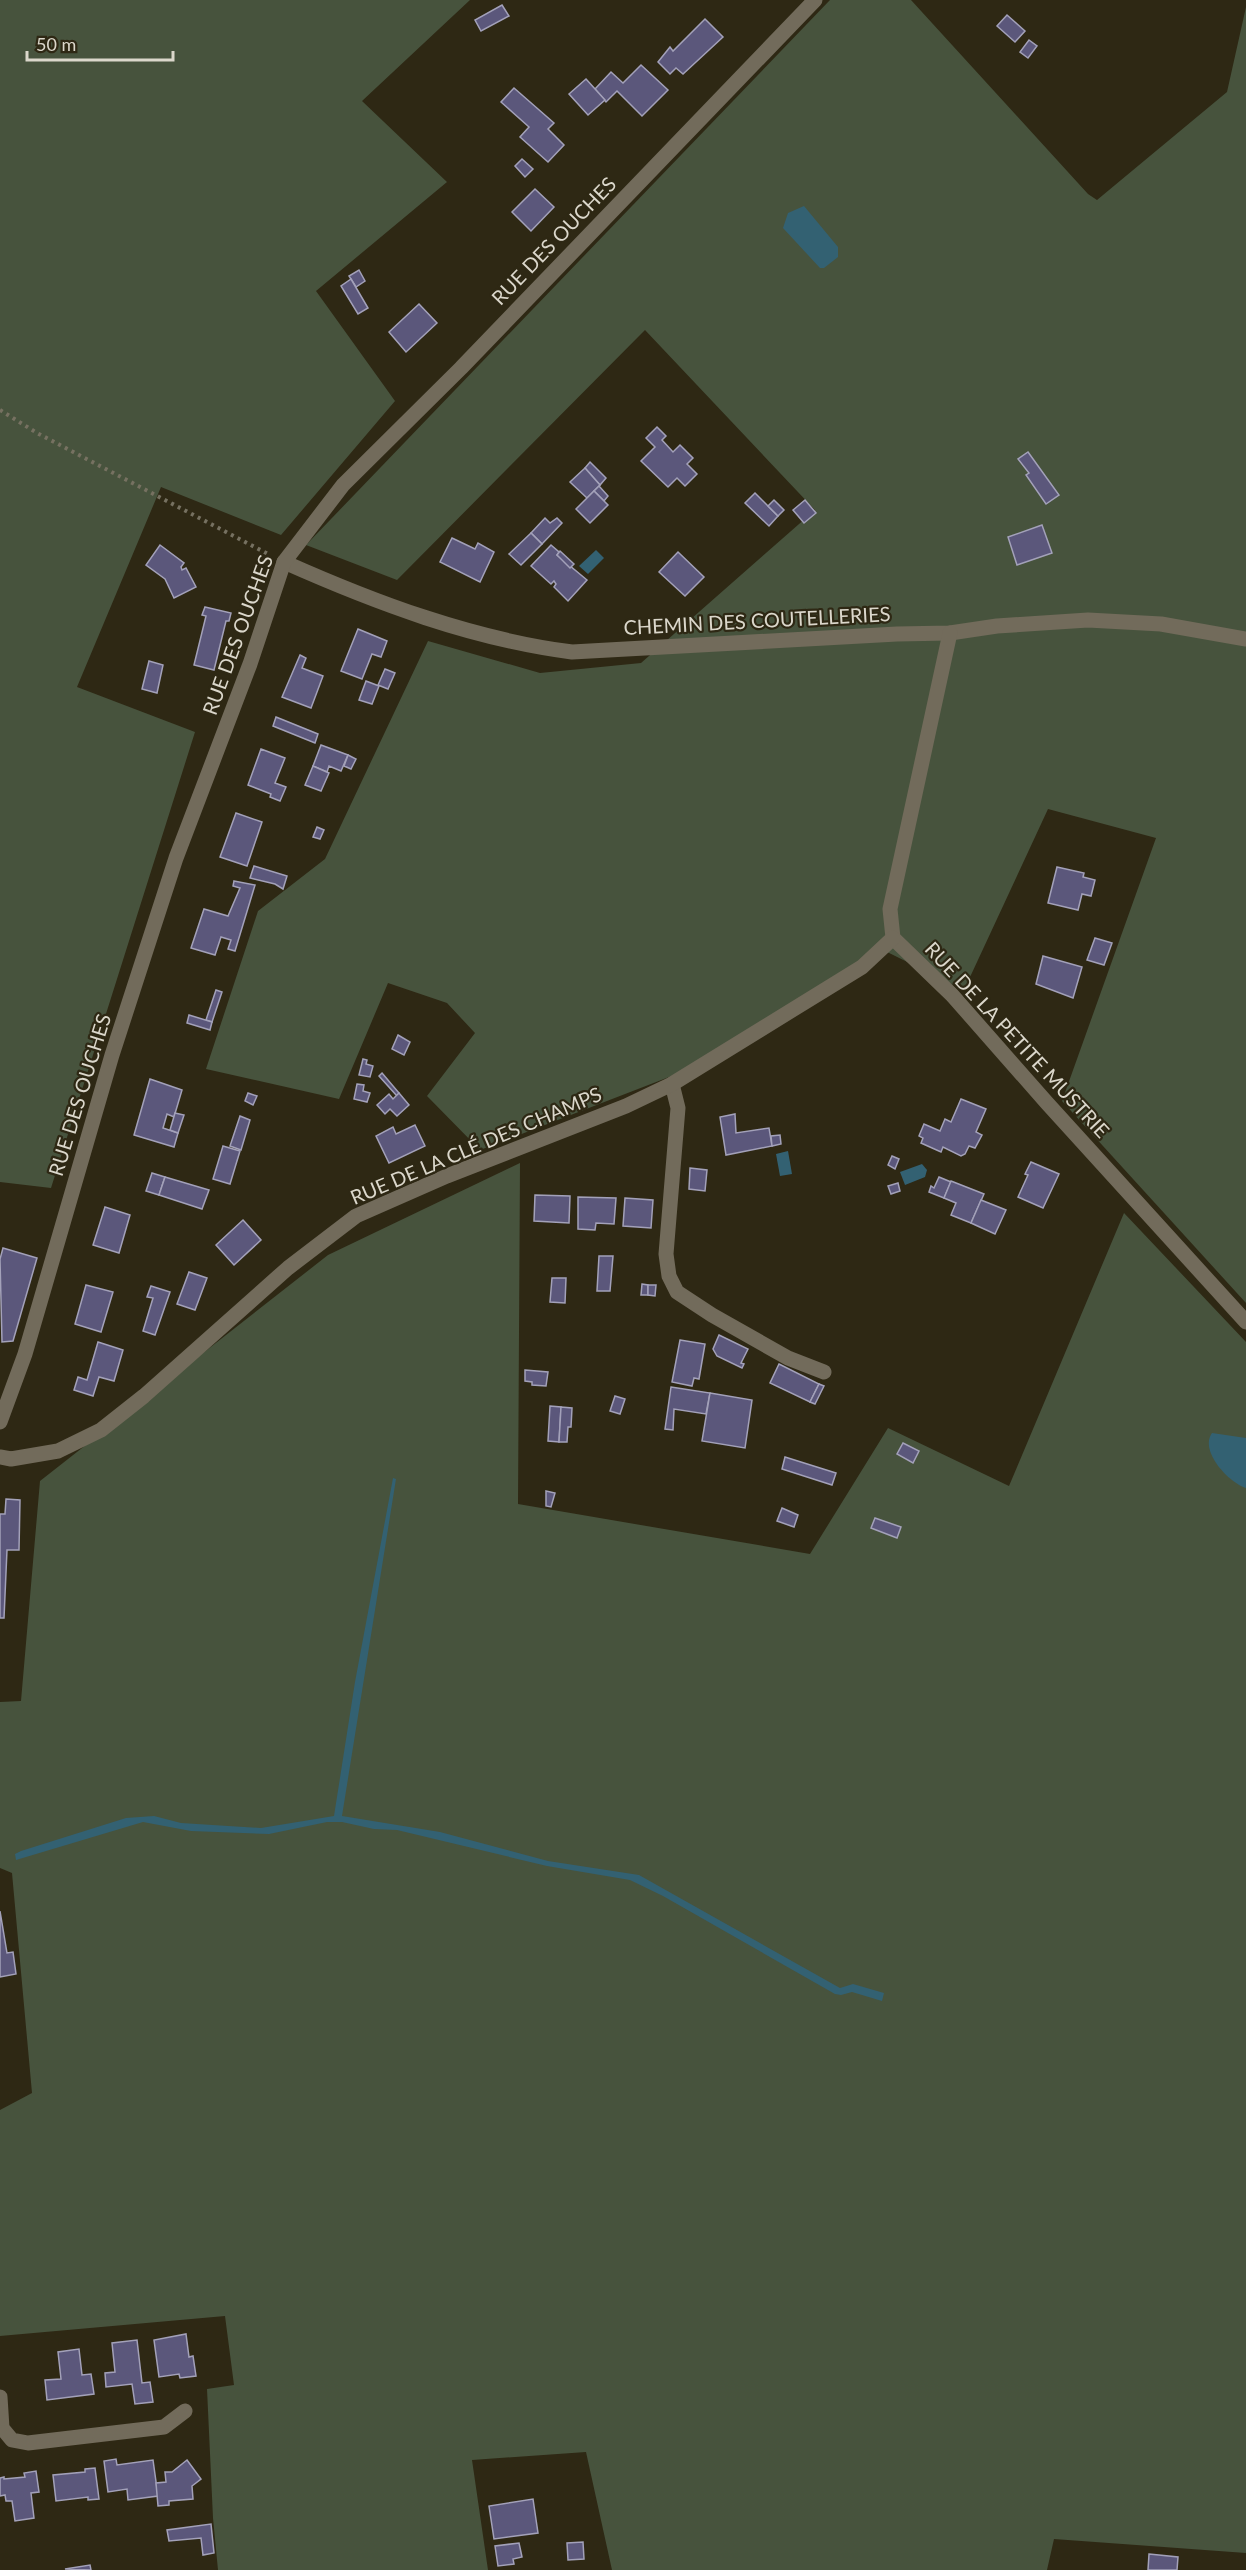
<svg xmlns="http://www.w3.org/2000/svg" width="1246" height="2570" font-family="Lato,sans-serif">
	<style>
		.green { fill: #47533d }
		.water { fill: #336172 }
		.building { fill: #5b577b; stroke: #a3a1b9; stroke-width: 1.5 }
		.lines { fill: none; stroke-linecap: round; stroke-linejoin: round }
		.path { stroke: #767161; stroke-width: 4; stroke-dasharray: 3 4.5; stroke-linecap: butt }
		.minor { stroke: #726b5b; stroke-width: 15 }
		.labels { text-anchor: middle; stroke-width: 4.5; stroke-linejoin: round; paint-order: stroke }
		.street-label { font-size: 20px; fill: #dbd7cb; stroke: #2e2814 }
	</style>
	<rect width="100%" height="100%" fill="#2e2814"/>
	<g class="green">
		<polygon points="0,0 470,0 362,101 447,182 316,291 395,401 281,535 161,487 77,687 195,732 51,1188 0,1182"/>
		<polygon points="830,0 911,0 1088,194 1097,200 1227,92 1246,7 1246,1303 1062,1101 1156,838 1048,809 964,990 881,949 682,1072 480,1150 427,1096 475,1033 447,1003 388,983 339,1099 206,1069 258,911 325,859 428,641 540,673 641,663 815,510 645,330 397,580 306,545"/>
		<polygon points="520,1163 518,1504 810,1554 888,1428 1009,1486 1124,1213 1246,1342 1246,2553 1054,2539 1047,2570 612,2570 586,2452 472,2460 488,2570 218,2570 213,2518 207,2389 234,2385 225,2316 0,2336 0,2110 32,2093 12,1873 0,1868 0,1702 21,1701 40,1481 328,1255"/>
	</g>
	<g class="water">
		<polygon points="804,206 838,247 838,257 824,268 820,268 783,228 788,213"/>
		<polygon points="596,550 604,558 588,574 579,566"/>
		<polygon points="788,1151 792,1174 780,1176 776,1154"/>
		<polygon points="922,1164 927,1170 925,1177 905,1185 900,1172"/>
		<path d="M1212,1433L1246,1438V1488C1229,1483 1199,1451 1212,1433Z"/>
		<polygon points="393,1478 396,1479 342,1816 440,1832 548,1861 639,1875 840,1988 853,1984 884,1993 882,2001 852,1992 841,1995 835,1994 663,1896 630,1880 547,1866 397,1830 374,1829 342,1822 327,1822 269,1834 191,1831 143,1822 16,1860 15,1854 21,1851 126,1818 154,1816 181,1823 261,1828 334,1816 355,1682"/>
	</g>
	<g class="building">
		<polygon points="502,5 509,16 481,31 475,20"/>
		<polygon points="1007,15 1025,31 1015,42 997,26"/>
		<polygon points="705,19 723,37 683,74 676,68 670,74 658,62 670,47 673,51"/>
		<polygon points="1029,40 1037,46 1028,58 1020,52"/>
		<polygon points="641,65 668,90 642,116 617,91 606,102 595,89 611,72 623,83"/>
		<polygon points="586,79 605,100 588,115 569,94"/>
		<polygon points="514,88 554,123 548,129 564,145 548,162 520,137 529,127 501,102"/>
		<polygon points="522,159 533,169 525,177 515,166"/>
		<polygon points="535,189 554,207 531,231 512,212"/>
		<polygon points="359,270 365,281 356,287 349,276"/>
		<polygon points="351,279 368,308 358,314 341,286"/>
		<polygon points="419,304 437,323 406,352 389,332"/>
		<polygon points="657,427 666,436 662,440 673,452 680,445 693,458 687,464 697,474 685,486 677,478 668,487 641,461 655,447 646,438"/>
		<polygon points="1028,452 1059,495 1046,504 1026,475 1029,473 1018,459"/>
		<polygon points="590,462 606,478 600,485 585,468"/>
		<polygon points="585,468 600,485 587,498 570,482"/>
		<polygon points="599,486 608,496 604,501 594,491"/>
		<polygon points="594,491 608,505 590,523 576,509"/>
		<polygon points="755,493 778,516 769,526 745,503"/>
		<polygon points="774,500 784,510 778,516 768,506"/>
		<polygon points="805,500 816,513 804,523 793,510"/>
		<polygon points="545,518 550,523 557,518 562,523 542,544 531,533"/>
		<polygon points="1042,525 1052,553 1017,565 1008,537"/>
		<polygon points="531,533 542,544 521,565 509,554"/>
		<polygon points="452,538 475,549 478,543 494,552 480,582 440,562"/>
		<polygon points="160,545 184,563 181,567 182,570 186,568 196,587 174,598 165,579 146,565"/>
		<polygon points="551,545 559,552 557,555 587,580 568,601 554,587 556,584 554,581 551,584 531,566"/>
		<polygon points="560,551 574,564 570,568 557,555"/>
		<polygon points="678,552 704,577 685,596 659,572"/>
		<polygon points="205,607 231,613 229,621 226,621 214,670 194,665 206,616 202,615"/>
		<polygon points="358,629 387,641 381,657 372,654 362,679 341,671"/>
		<polygon points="300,655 306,658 302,668 323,676 311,708 282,697"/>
		<polygon points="149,661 163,665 157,693 142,689"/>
		<polygon points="385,669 395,673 388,689 378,685"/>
		<polygon points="366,681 379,686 372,704 359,700"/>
		<polygon points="276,717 318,734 315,743 273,726"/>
		<polygon points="321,745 348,755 341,771 329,766 327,772 313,766"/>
		<polygon points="261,749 285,758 275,783 286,787 280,801 270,797 271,794 248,785"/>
		<polygon points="348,755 356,759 351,769 344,766"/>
		<polygon points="313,766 329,773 321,791 305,785"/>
		<polygon points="236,813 262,822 247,866 220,857"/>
		<polygon points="317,827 324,830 320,839 313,837"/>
		<polygon points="254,866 287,876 283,889 275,884 250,878"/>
		<polygon points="1057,867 1084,873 1083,877 1095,880 1091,896 1082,894 1078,910 1048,903"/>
		<polygon points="234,881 255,885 235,951 228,949 231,940 221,937 215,955 191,948 204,909 228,916 240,888 233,886"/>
		<polygon points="1095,938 1112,943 1104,965 1087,960"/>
		<polygon points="1043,956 1082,967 1073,998 1036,984"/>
		<polygon points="216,990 222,992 212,1022 206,1020"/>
		<polygon points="189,1015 212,1022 210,1030 187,1023"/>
		<polygon points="398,1035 410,1042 404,1055 392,1049"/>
		<polygon points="363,1059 367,1060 366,1064 373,1066 370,1077 359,1075"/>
		<polygon points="382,1073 399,1093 397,1096 379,1076"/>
		<polygon points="150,1079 182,1090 174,1117 167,1114 163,1128 178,1133 174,1147 134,1135"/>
		<polygon points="357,1084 364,1085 363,1091 370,1093 367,1102 354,1099"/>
		<polygon points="248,1093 257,1096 253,1105 245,1101"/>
		<polygon points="399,1093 409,1105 397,1116 390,1109 385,1114 377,1105 389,1094 393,1099"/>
		<polygon points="961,1099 986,1109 976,1132 982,1135 975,1148 969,1146 965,1154 961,1156 943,1147 941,1152 921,1143 923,1138 919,1136 924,1124 940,1131 945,1119 951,1122"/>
		<polygon points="175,1113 184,1115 178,1133 170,1130"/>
		<polygon points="735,1114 736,1133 769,1128 772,1146 726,1155 720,1117"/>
		<polygon points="240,1116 250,1120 241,1150 230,1146"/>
		<polygon points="415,1125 425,1146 389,1163 376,1136 393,1127 396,1134"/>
		<polygon points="780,1135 781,1144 772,1146 771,1136"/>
		<polygon points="223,1146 240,1151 230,1184 213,1179"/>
		<polygon points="892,1156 899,1159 895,1169 888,1165"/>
		<polygon points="1031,1162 1059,1174 1043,1208 1018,1197 1028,1175 1025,1174"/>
		<polygon points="690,1168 707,1170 705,1191 689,1189"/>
		<polygon points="152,1173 165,1177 159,1195 146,1191"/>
		<polygon points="165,1177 209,1190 202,1209 159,1195"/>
		<polygon points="939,1177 951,1182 944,1198 929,1192 931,1186 934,1188"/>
		<polygon points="951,1181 984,1194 971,1223 951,1215 956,1203 944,1198"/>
		<polygon points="898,1183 900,1191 891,1194 888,1186"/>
		<polygon points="535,1195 570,1196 569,1223 534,1221"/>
		<polygon points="578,1197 616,1198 614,1224 596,1223 595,1230 578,1229"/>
		<polygon points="625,1198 653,1200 651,1228 623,1226"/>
		<polygon points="981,1200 1006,1210 995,1234 971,1223"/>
		<polygon points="105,1207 130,1215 119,1253 93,1245"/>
		<polygon points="243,1220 261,1240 234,1265 216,1245"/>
		<polygon points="3,1248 37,1258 13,1341 2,1342 0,1259"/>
		<polygon points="599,1256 613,1256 610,1291 597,1291"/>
		<polygon points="189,1272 207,1278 195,1310 177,1304"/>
		<polygon points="552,1278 566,1278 565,1303 550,1302"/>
		<polygon points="642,1284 648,1285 648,1295 641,1295"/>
		<polygon points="86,1285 113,1292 101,1332 75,1324"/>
		<polygon points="648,1285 656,1285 655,1296 648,1295"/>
		<polygon points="151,1286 170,1292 155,1335 143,1331 153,1298 147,1297"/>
		<polygon points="719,1335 748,1349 741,1363 744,1364 742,1368 717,1356 713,1349"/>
		<polygon points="680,1340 705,1344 699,1379 694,1378 692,1386 672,1382"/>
		<polygon points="98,1342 123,1350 114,1381 99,1377 93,1396 74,1390 78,1377 87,1380"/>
		<polygon points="779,1364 819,1384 810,1402 770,1383"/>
		<polygon points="525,1370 548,1372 546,1386 532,1385 532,1382 525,1381"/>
		<polygon points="819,1384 824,1386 815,1404 810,1402"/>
		<polygon points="671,1387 710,1393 706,1414 674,1409 673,1430 665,1429"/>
		<polygon points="710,1393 752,1400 745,1448 702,1441"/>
		<polygon points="615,1396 625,1399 620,1414 610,1411"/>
		<polygon points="550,1406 561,1407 559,1442 548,1441"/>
		<polygon points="561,1407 572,1408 571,1427 568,1427 567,1442 559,1442"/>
		<polygon points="903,1443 919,1451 913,1463 897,1454"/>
		<polygon points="785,1457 836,1473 832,1485 782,1469"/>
		<polygon points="546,1491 555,1493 551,1507 546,1506"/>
		<polygon points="6,1499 20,1500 19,1550 7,1550 4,1618 0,1618 0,1514 5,1514"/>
		<polygon points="782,1508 798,1515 794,1527 777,1521"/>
		<polygon points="875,1518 901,1527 897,1538 871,1528"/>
		<polygon points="0,1911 7,1953 13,1952 16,1974 0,1977"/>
		<polygon points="186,2334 189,2357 193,2356 196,2376 180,2378 179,2374 159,2377 154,2340"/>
		<polygon points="137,2340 142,2383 150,2382 153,2402 135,2404 132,2384 106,2387 105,2373 115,2372 112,2343"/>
		<polygon points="79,2349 82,2375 91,2374 94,2394 47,2400 45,2380 61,2379 58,2352"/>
		<polygon points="116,2459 117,2465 153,2460 158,2496 128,2500 127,2489 108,2492 104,2461"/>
		<polygon points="187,2460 201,2479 192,2486 193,2499 169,2501 169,2505 158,2506 156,2483 166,2482 165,2472 172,2472"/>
		<polygon points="95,2468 99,2499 88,2500 88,2497 56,2501 53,2475 85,2472 85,2469"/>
		<polygon points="36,2471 39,2492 31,2493 34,2518 15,2521 12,2501 6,2501 5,2495 0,2496 0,2478 4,2477 4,2479 25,2477 24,2473"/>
		<polygon points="533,2499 538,2533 494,2539 489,2506"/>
		<polygon points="211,2524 214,2553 203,2555 201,2538 169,2541 167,2530"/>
		<polygon points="583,2542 584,2559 568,2560 567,2543"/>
		<polygon points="519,2543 522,2557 513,2559 514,2564 498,2566 495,2546"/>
		<polygon points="1149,2554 1178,2557 1177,2570 1148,2570"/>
		<polygon points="90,2565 91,2570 65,2569"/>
	</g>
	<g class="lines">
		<polyline class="path" points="0,410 37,433 270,555"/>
		<g class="minor">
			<path d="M284,562C376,603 472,639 572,652L897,634L950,633L997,626L1088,620L1161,624L1246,639"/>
			<polyline points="950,633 890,909 893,938 952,995 1047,1103 1246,1322"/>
			<polyline points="672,1084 678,1108 666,1254 669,1276 677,1292 712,1315 788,1358 824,1372"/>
			<polyline points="0,1422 25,1354 112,1055 176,858 250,664 284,562 343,485 461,368 815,0"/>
			<polyline points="0,1457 11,1459 58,1451 101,1430 144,1396 288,1268 356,1216 447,1176 626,1106 672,1084 862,967 893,938"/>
			<polyline points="0,2397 2,2428 12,2440 28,2443 164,2427 185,2411"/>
		</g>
	</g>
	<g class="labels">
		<g class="street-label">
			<text transform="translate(554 241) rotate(-46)" y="7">RUE DES OUCHES</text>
			<text transform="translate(757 621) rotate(-3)" y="7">CHEMIN DES COUTELLERIES</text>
			<text transform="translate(238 635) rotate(-70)" y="7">RUE DES OUCHES</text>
			<text transform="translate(1017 1040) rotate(47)" y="7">RUE DE LA PETITE MUSTRIE</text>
			<text transform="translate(80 1095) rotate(-73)" y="7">RUE DES OUCHES</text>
			<text transform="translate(476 1146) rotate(-23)" y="7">RUE DE LA CLÉ DES CHAMPS</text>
		</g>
	</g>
	<path d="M27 51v9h146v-9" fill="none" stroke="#dbd7cb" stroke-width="3"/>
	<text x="36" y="51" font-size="18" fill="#dbd7cb" stroke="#2e2814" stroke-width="4.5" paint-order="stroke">50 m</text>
</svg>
